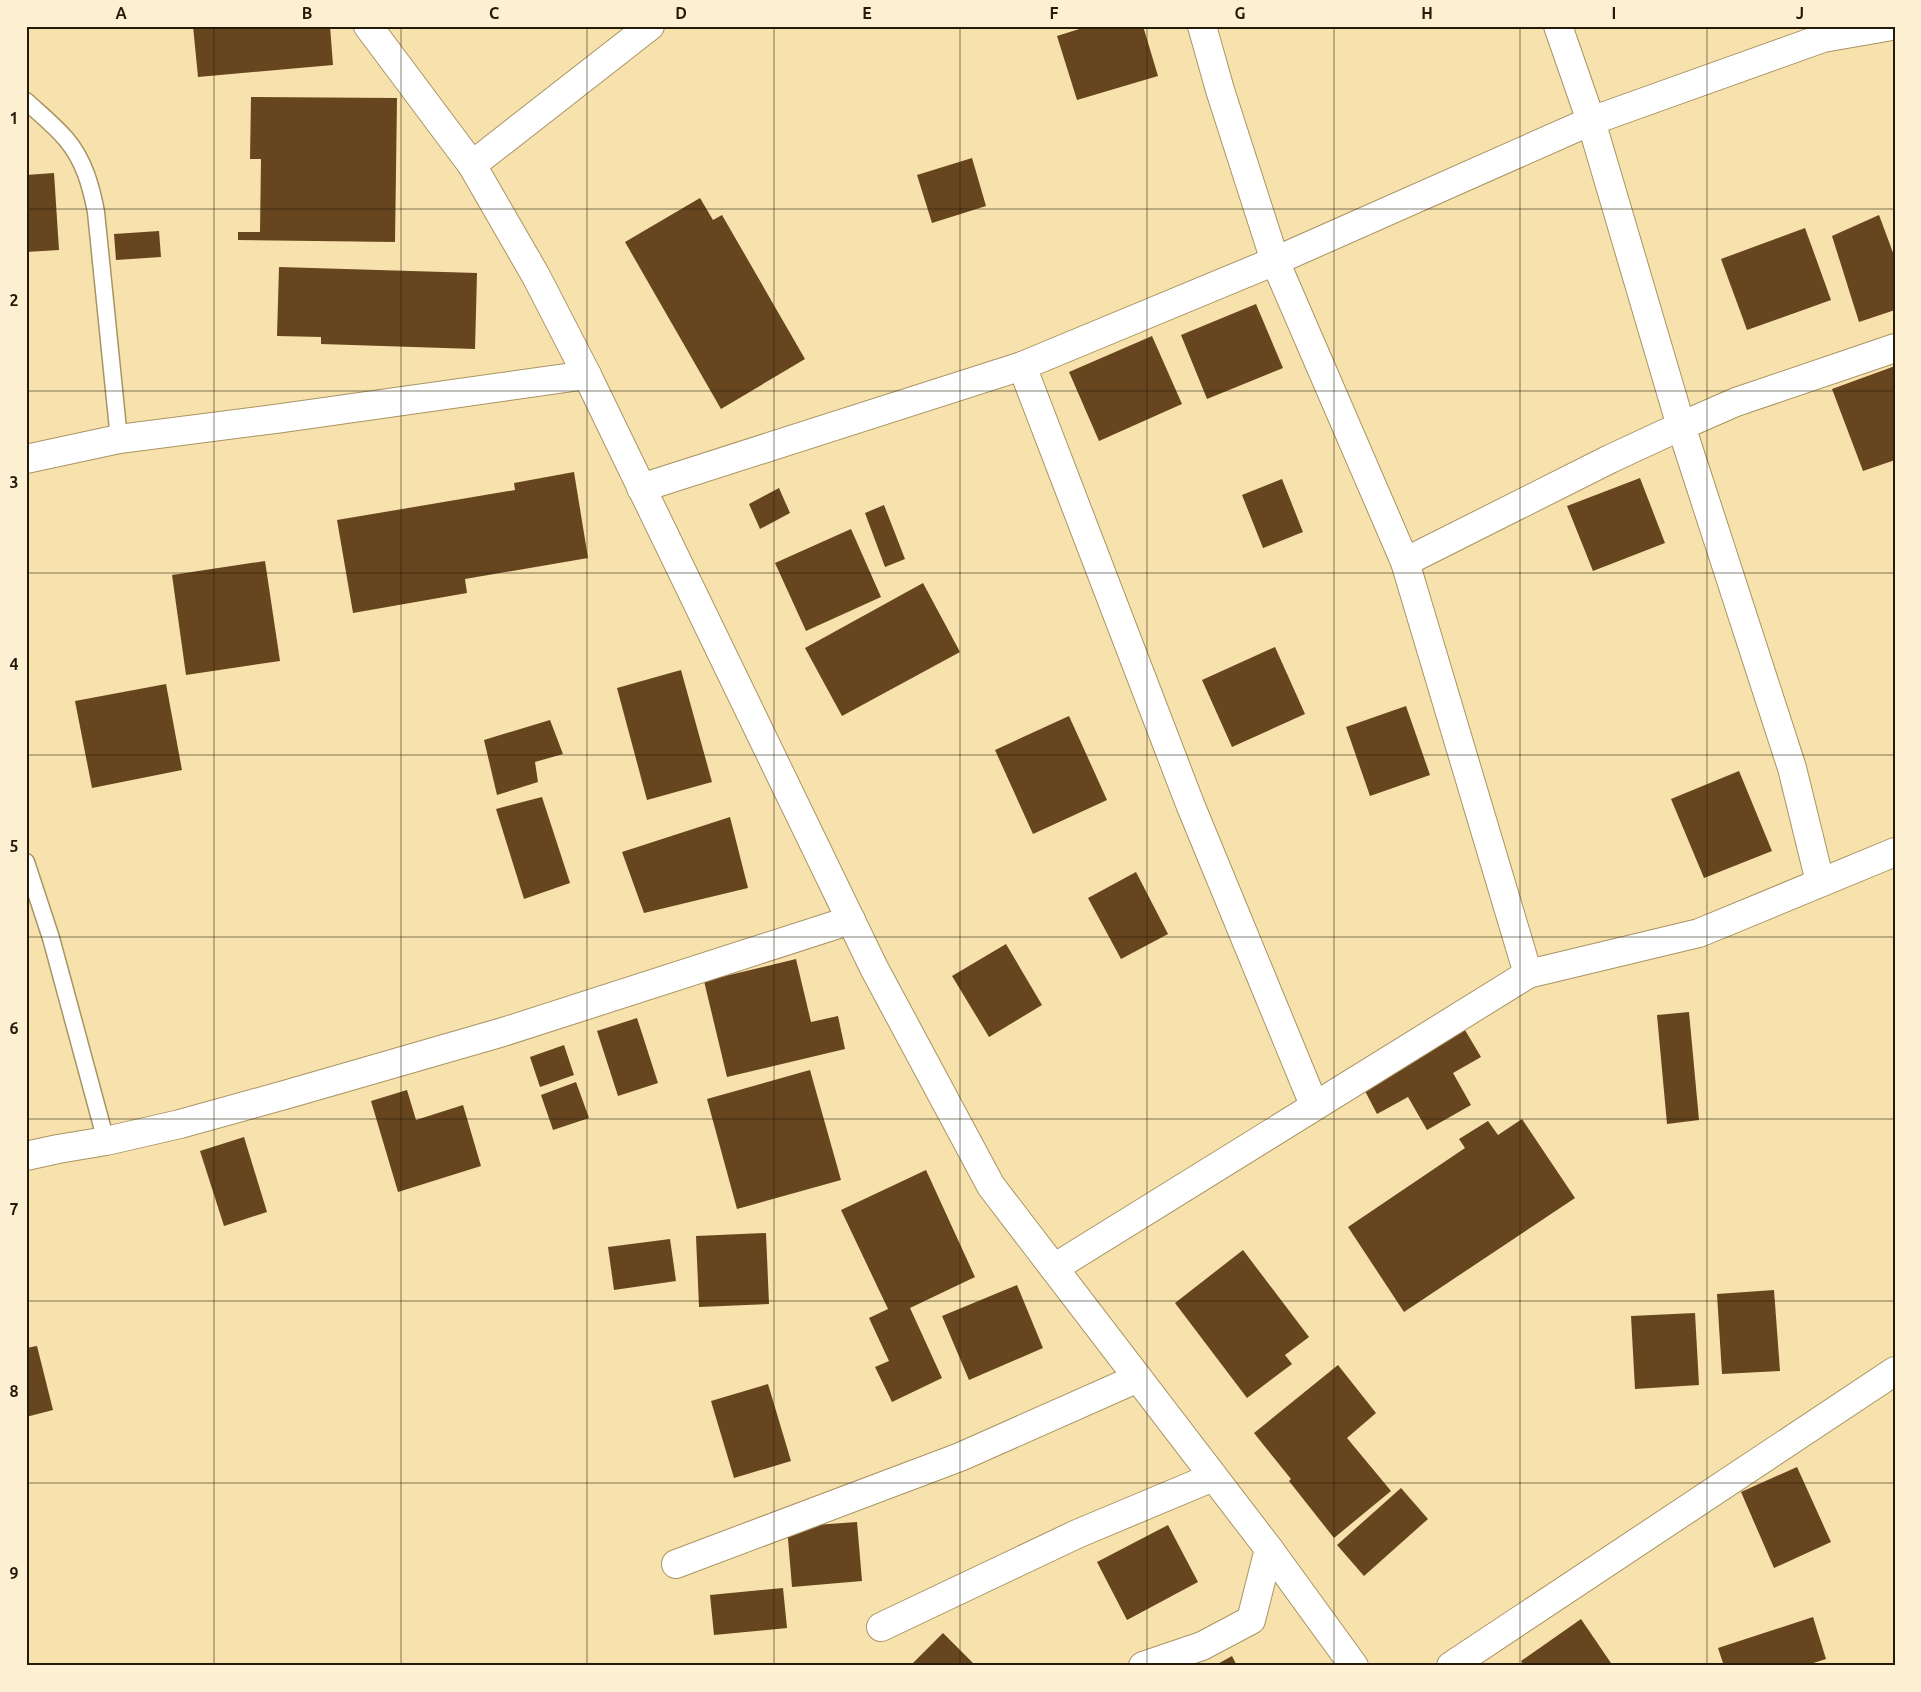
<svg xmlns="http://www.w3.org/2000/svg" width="1921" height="1692" font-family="Ubuntu,sans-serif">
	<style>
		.building { fill: #67461f }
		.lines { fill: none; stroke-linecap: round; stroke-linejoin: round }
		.lane-casing { stroke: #a99463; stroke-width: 19 }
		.street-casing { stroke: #a99463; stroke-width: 30 }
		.secondary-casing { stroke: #a99463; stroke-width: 30 }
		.lane { stroke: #fff; stroke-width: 16 }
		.street { stroke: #fff; stroke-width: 28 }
		.secondary { stroke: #fff; stroke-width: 28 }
		.grid { fill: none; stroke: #231b07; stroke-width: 1; stroke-opacity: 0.55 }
		.neatline { fill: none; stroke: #231b07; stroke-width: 2 }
		.grid-label { font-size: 16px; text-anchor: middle; font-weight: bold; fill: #231b07 }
	</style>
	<rect width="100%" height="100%" fill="#f7e1ad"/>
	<g class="building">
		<polygon points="193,26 330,26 333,65 198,77"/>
		<polygon points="1089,26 1143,26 1158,76 1077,100 1057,36"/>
		<polygon points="251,97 397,98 395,242 238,240 238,232 260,232 261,159 250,159"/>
		<polygon points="972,158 986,206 932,223 917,175"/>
		<polygon points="54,173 59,250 26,252 26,175"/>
		<polygon points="700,198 713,220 722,215 805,359 721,409 625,242"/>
		<polygon points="1879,215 1895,258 1895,310 1859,322 1832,236"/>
		<polygon points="1805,228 1831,300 1747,330 1721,259"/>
		<polygon points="159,231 161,257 116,260 114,234"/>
		<polygon points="279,267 477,273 475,349 321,344 321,337 277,336"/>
		<polygon points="1256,304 1283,368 1207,399 1181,335"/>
		<polygon points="1152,336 1182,404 1099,441 1069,372"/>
		<polygon points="1895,366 1895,460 1863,471 1832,389"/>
		<polygon points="574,472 588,558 465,579 467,593 353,613 337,520 515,490 514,483"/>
		<polygon points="1640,478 1665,543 1593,571 1567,506"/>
		<polygon points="1282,479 1303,532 1263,548 1242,495"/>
		<polygon points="779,488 790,513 760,529 749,504"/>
		<polygon points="884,505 905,559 885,567 865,513"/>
		<polygon points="851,529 881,597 806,631 775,563"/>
		<polygon points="265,561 280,661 186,675 172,575"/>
		<polygon points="923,583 960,652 842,716 805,648"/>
		<polygon points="1275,647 1305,714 1232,747 1202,680"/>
		<polygon points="681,670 712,782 647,800 617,688"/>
		<polygon points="166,684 182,770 92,788 75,701"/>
		<polygon points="1406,706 1430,775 1370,796 1346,727"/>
		<polygon points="1069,716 1107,800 1033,834 995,750"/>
		<polygon points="550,720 563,754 535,762 538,782 497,795 484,740"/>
		<polygon points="1739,771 1772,851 1704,878 1671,799"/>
		<polygon points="542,797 570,883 524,899 496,809"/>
		<polygon points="730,817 748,888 644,913 622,852"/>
		<polygon points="1136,872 1168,934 1121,959 1088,898"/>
		<polygon points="1006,944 1042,1005 989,1037 952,976"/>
		<polygon points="796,959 811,1022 838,1016 845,1049 727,1077 704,981"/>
		<polygon points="1689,1012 1699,1120 1667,1124 1657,1015"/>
		<polygon points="637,1018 658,1083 618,1096 597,1031"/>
		<polygon points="1462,1025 1481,1057 1453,1073 1471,1105 1427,1130 1408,1097 1377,1114 1365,1091"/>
		<polygon points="564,1045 574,1075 540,1087 530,1057"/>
		<polygon points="810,1070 841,1180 737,1209 707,1099"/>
		<polygon points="576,1082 589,1118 553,1130 541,1095"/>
		<polygon points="407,1090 416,1120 463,1105 481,1166 398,1192 371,1101"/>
		<polygon points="1522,1119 1575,1198 1404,1312 1348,1227 1465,1148 1459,1139 1488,1121 1498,1135"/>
		<polygon points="244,1137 267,1212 224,1226 200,1151"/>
		<polygon points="926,1170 975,1277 910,1308 942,1378 892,1402 875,1367 889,1361 869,1318 888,1309 841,1210"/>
		<polygon points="766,1233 769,1304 699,1307 696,1236"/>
		<polygon points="670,1239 676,1281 614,1290 608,1247"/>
		<polygon points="1243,1250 1309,1337 1285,1355 1292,1364 1247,1398 1175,1303"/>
		<polygon points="1017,1285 1043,1348 969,1380 942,1316"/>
		<polygon points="1774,1290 1780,1371 1722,1374 1717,1294"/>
		<polygon points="1695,1313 1699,1385 1635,1389 1631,1316"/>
		<polygon points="37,1346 53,1410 26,1417 26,1348"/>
		<polygon points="1338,1365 1376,1413 1347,1438 1391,1491 1334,1538 1289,1481 1291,1479 1254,1433"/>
		<polygon points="768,1384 791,1461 734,1478 711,1401"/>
		<polygon points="1797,1467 1831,1542 1774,1568 1741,1492"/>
		<polygon points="1401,1488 1428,1519 1364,1576 1337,1545"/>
		<polygon points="857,1522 862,1581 792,1587 787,1527"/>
		<polygon points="1168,1525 1198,1582 1127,1620 1097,1562"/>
		<polygon points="783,1588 787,1628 714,1635 710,1595"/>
		<polygon points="1813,1617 1826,1659 1804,1666 1724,1666 1718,1648"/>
		<polygon points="1581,1619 1613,1666 1524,1666 1521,1661"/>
		<polygon points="943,1633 976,1666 910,1666"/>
		<polygon points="1232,1656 1237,1666 1214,1666"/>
	</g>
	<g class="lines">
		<g class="lane-casing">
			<g id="lane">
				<path d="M26,101C39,113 54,125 66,139C84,160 91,186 96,212L119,439"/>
				<polyline points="26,862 51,938 106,1141"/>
			</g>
		</g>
		<g class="street-casing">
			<g id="street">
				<polyline points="1202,26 1220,90 1275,261 1405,562"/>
				<polyline points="1558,26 1591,121 1681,426 1792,768 1820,882"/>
				<polyline points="472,165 650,26"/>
				<polyline points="1022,366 1190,804 1314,1105"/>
				<polyline points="26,459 119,439 275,419 587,375"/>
				<polyline points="641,488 1022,366 1275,261 1591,121 1823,38 1892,26"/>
				<polyline points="1528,974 1699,933 1895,852"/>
				<polyline points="26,1156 58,1149 106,1141 180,1124 288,1094 503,1032 851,920"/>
				<polyline points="1054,1268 1528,974 1405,562 1610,459 1681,426 1736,402 1895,348"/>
				<polyline points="676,1564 960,1457 1138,1378"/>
				<polyline points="881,1627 1077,1534 1213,1477"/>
				<polyline points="1143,1666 1202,1646 1251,1620 1269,1549"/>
				<polyline points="1451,1666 1895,1371"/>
			</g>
		</g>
		<g class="secondary-casing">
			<polyline id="secondary" points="368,26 472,165 536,276 587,375 874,968 991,1186 1269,1549 1354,1666"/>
		</g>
		<use href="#lane" class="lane"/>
		<use href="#street" class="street"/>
		<use href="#secondary" class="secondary"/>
	</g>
	<path class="grid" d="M214,26V1666M401,26V1666M587,26V1666M774,26V1666M960,26V1666M1147,26V1666M1334,26V1666M1520,26V1666M1707,26V1666M26,209H1895M26,391H1895M26,573H1895M26,755H1895M26,937H1895M26,1119H1895M26,1301H1895M26,1483H1895"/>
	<rect width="1921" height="1692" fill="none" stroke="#fdefd1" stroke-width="55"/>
	<rect x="28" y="28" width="1866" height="1636" class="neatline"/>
	<g class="grid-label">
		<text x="121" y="19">A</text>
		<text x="307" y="19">B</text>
		<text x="494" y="19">C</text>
		<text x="681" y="19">D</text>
		<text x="867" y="19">E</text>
		<text x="1054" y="19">F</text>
		<text x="1240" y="19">G</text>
		<text x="1427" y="19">H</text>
		<text x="1614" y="19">I</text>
		<text x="1800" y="19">J</text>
		<text x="14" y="124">1</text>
		<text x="14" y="306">2</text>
		<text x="14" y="488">3</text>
		<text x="14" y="670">4</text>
		<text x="14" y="852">5</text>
		<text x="14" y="1034">6</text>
		<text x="14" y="1215">7</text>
		<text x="14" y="1397">8</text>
		<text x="14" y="1579">9</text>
	</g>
</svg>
